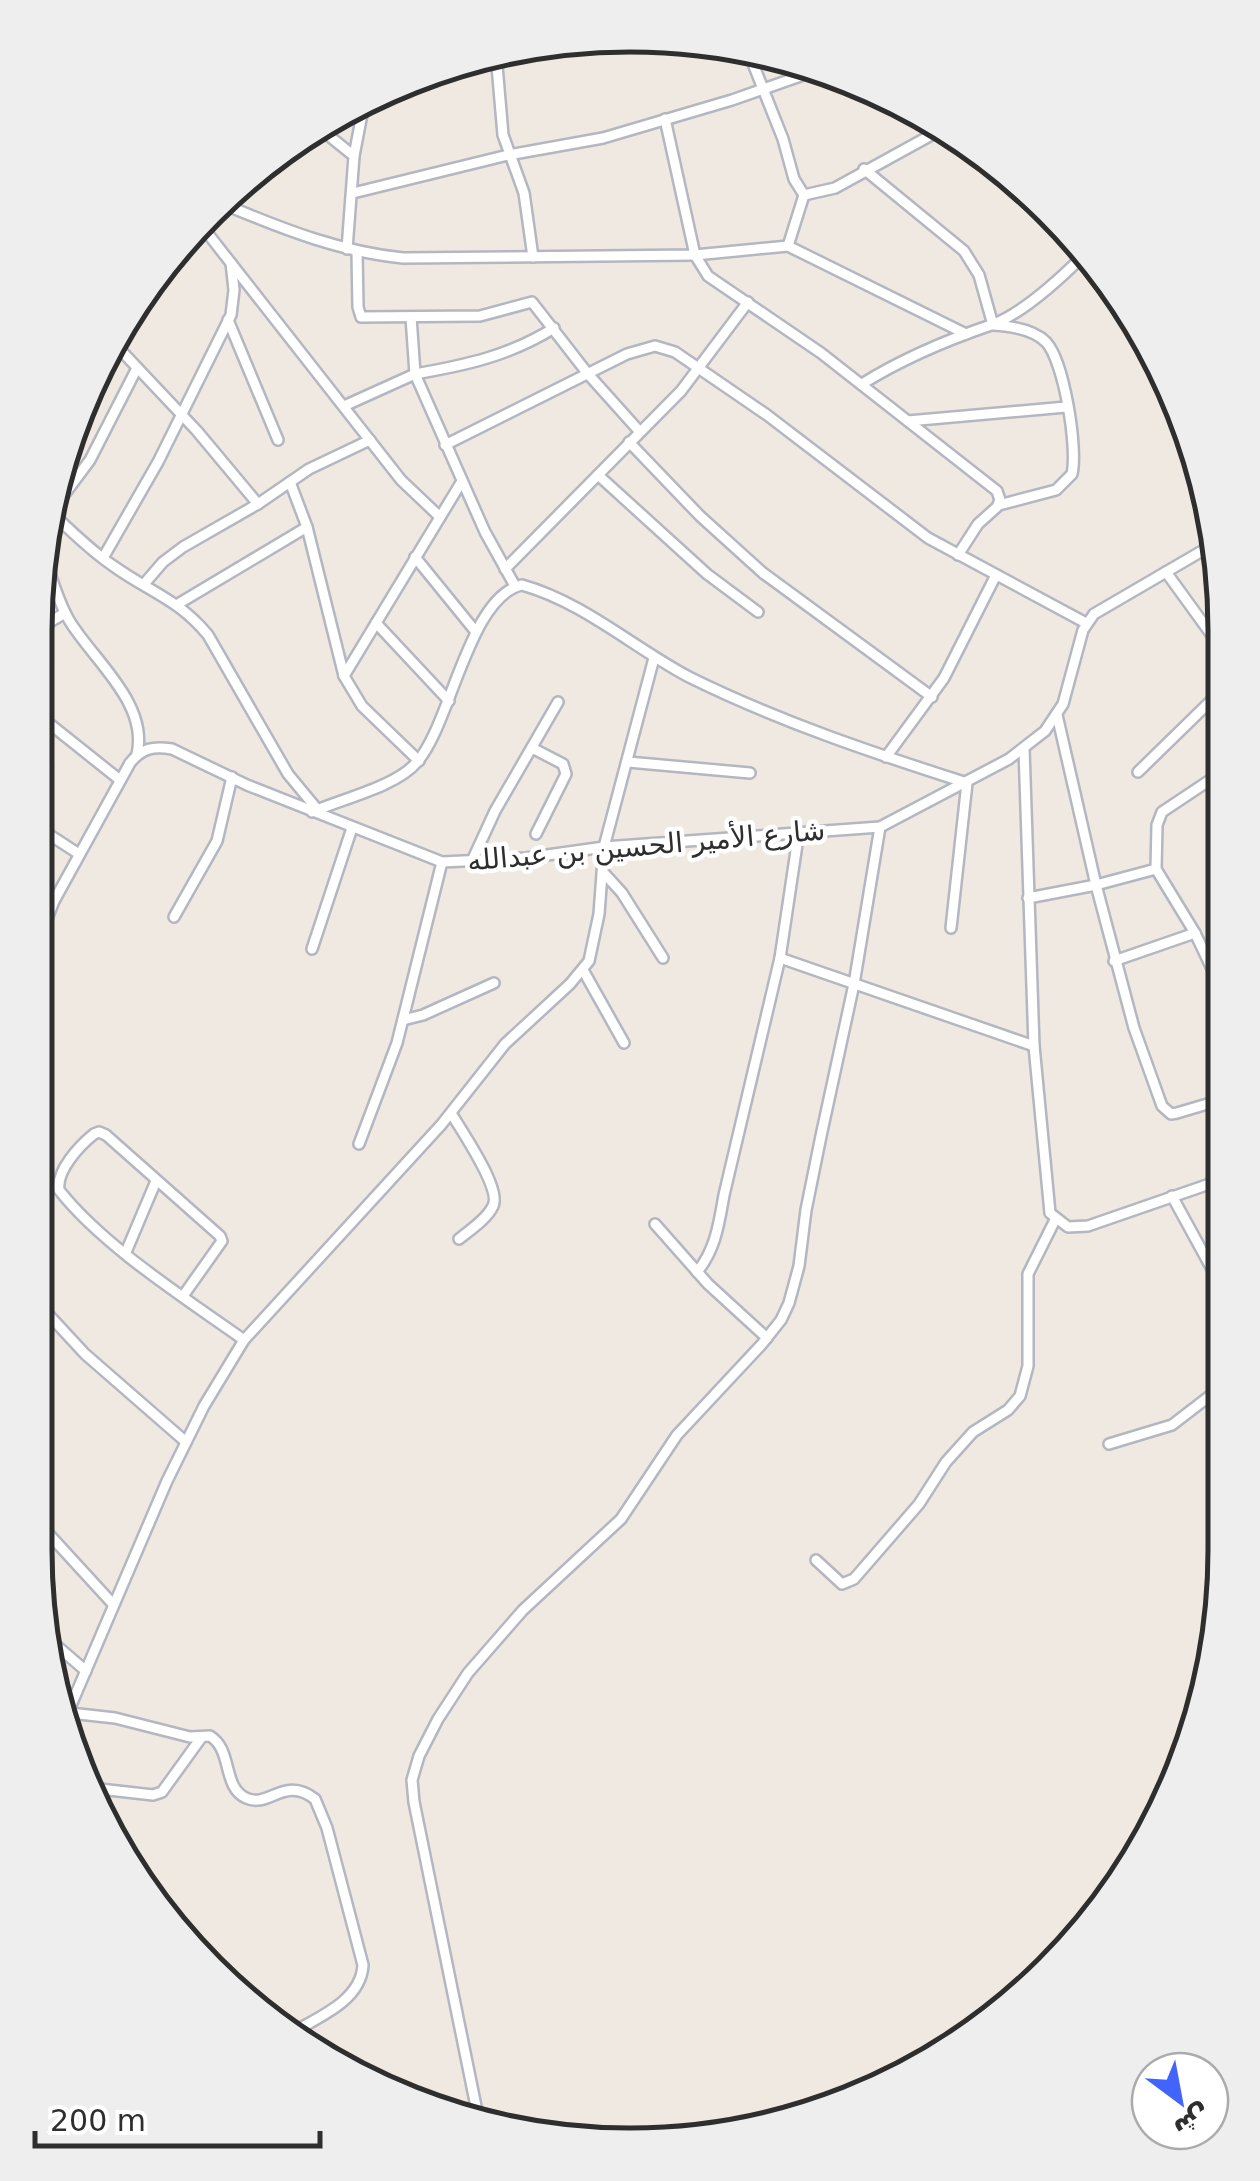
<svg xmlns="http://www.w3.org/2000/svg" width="1260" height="2181" font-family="'DejaVu Sans',Vazirmatn,sans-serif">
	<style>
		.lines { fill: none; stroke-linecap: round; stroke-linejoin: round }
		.minor-casing { stroke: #b4b7c1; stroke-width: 14 }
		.minor { stroke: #fff; stroke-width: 9 }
		.labels { text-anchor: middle; stroke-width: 9; stroke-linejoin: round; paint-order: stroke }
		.street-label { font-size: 28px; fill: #2e2e2e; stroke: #fff }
		.rim { fill: none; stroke: #2e2e2e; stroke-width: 5 }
	</style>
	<rect width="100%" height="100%" fill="#efe9e1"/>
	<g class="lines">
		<g class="minor-casing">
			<g id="minor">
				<polyline points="746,46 783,139 794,179 804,195"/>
				<polyline points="496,54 503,135 524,193 533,257"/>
				<polyline points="665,119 695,255 708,276 821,353 997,491 1000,500 997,507 978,524 958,555"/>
				<polyline points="318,127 354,156 347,249"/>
				<polyline points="354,156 363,109"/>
				<path d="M864,169L964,251L979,275L993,325C1010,326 1033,329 1046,342C1064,361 1078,448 1072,474L1056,490L999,505"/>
				<polyline points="353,193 508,155 603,138 732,100 809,73"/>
				<path d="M228,206C285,230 342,252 403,258L695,255L788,246L966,334"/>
				<polyline points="205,230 401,480 440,517"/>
				<polyline points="788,246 804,195 835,188 944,128"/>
				<polyline points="357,252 358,307 361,317 480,316 532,302 588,374 640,432"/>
				<path d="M411,317L415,374C466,365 509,356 554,328"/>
				<polyline points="228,320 278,440"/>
				<polyline points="114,343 197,431 258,504"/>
				<path d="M862,384C902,359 947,340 991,325C1022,314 1062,277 1085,254"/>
				<polyline points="344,406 415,374 485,532 515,586"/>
				<polyline points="908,421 1066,407"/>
				<polyline points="629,442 700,516 763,573 932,697"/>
				<polyline points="445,445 627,354 655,346 675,352 767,415 928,538 1086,623"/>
				<polyline points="598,475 707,574 758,612"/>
				<polyline points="290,482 307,527 344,676 362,706 419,761"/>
				<polyline points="52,511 90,460 136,370"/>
				<path d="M52,513C71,531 90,550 112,565C149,592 177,598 208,635L288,774L317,809"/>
				<path d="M43,555C52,576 57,600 69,620C92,659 149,703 137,754"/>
				<polyline points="415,557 476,632"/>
				<polyline points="103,558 158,462 231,315 234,290 231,263"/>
				<polyline points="505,569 681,391 748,302"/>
				<polyline points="1166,572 1224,652"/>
				<polyline points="144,584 163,562 183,547 258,504 309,469 370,440"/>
				<polyline points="178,604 307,527"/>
				<polyline points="376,623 449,701"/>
				<polyline points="36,630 65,613"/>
				<polyline points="344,676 462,481"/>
				<polyline points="36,713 120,780"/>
				<polyline points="1057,715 1096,885 1156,869"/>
				<polyline points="532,748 563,764 566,774 536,834"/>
				<polyline points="1024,749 1034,1046 1050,1213 1068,1227 1088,1226 1224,1179"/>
				<polyline points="886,757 944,678 996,575"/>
				<polyline points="628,762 750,773"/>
				<polyline points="1138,772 1224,688"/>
				<polyline points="1210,780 1162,812 1157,825 1156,869 1195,933 1224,994"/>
				<path d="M312,812C341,799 396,787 417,762C451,724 469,596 522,585C583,602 634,648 689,677C778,721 873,753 967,783"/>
				<polyline points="36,826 79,854"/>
				<polyline points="472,861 495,811 558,702"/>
				<polyline points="603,872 622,893 663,958"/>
				<polyline points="1028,898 1096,885 1134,1028 1162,1106 1171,1114 1177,1113 1224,1099"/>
				<polyline points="36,909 54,901"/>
				<polyline points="174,917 217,841 232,777"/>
				<polyline points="951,928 967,783"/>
				<path d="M36,947L54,901L130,763C142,748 153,746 172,749L247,785L442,862L526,858L604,847L880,827L1009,759L1045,731L1063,704L1083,630L1094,614L1214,544"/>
				<polyline points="312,949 352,828"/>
				<polyline points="780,958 1034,1046"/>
				<polyline points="1114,961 1195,933"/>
				<polyline points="583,970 624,1043"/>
				<polyline points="403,1020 423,1015 494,983"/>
				<path d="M451,1113C461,1130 502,1189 493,1206C487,1219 470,1230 459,1239"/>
				<polyline points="359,1144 397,1043 442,862"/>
				<polyline points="1172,1196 1224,1291"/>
				<polyline points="655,1224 708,1284 767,1338"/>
				<polyline points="126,1252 156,1181"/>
				<path d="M697,1272C716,1249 719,1223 724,1195L780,958L799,831"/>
				<path d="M183,1296L222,1241L220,1236L106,1135L99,1132L94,1134C79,1146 56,1171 59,1190C103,1246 185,1298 244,1340"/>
				<polyline points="35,1300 85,1354 186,1442"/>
				<polyline points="1109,1444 1172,1425 1224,1385"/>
				<polyline points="35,1519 112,1603"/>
				<polyline points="816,1560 842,1584 854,1579 919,1504 946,1462 973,1432 1008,1410 1020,1396 1028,1366 1028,1274 1055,1220"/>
				<polyline points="50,1640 86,1671"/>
				<path d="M70,1713L115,1718L190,1737L210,1736C233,1750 222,1787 246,1798C269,1809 284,1775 315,1799L327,1828L363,1965C361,2002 316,2018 288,2035"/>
				<polyline points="63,1724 167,1481 204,1406 244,1340 441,1125 505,1044 570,984 589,961 599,914 604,847 654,658"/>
				<polyline points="91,1788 153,1795 162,1792 201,1738"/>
				<polyline points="480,2126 414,1802 412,1780 419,1756 438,1719 468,1673 523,1610 621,1519 677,1435 762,1344 781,1320 789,1303 799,1266 806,1210 821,1136 854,984 880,827"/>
			</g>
		</g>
		<use href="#minor" class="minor"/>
	</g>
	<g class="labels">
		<g class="street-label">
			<text transform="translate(646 845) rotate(-5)" y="10">شارع الأمير الحسين بن عبدالله</text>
		</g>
	</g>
	<path d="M0 0H1260V2181H0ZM630 52H630A578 578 0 0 1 1208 630V1550A578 578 0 0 1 630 2128H630A578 578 0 0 1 52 1550V630A578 578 0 0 1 630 52Z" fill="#eee" fill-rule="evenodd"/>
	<path class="rim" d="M630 52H630A578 578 0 0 1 1208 630V1550A578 578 0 0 1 630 2128H630A578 578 0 0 1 52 1550V630A578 578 0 0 1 630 52Z"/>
	<g transform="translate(1180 2101) rotate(148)"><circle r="48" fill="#ffffff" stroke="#ababab" stroke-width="2.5"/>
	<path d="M0-8L18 38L0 25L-18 38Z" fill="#4264fb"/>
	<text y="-15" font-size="28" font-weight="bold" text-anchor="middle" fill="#2e2e2e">ش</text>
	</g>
	<path d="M35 2131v15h285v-15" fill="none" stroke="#2e2e2e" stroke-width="5"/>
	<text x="50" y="2131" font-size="30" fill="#2e2e2e" stroke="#ffffff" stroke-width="8" paint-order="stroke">200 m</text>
</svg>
